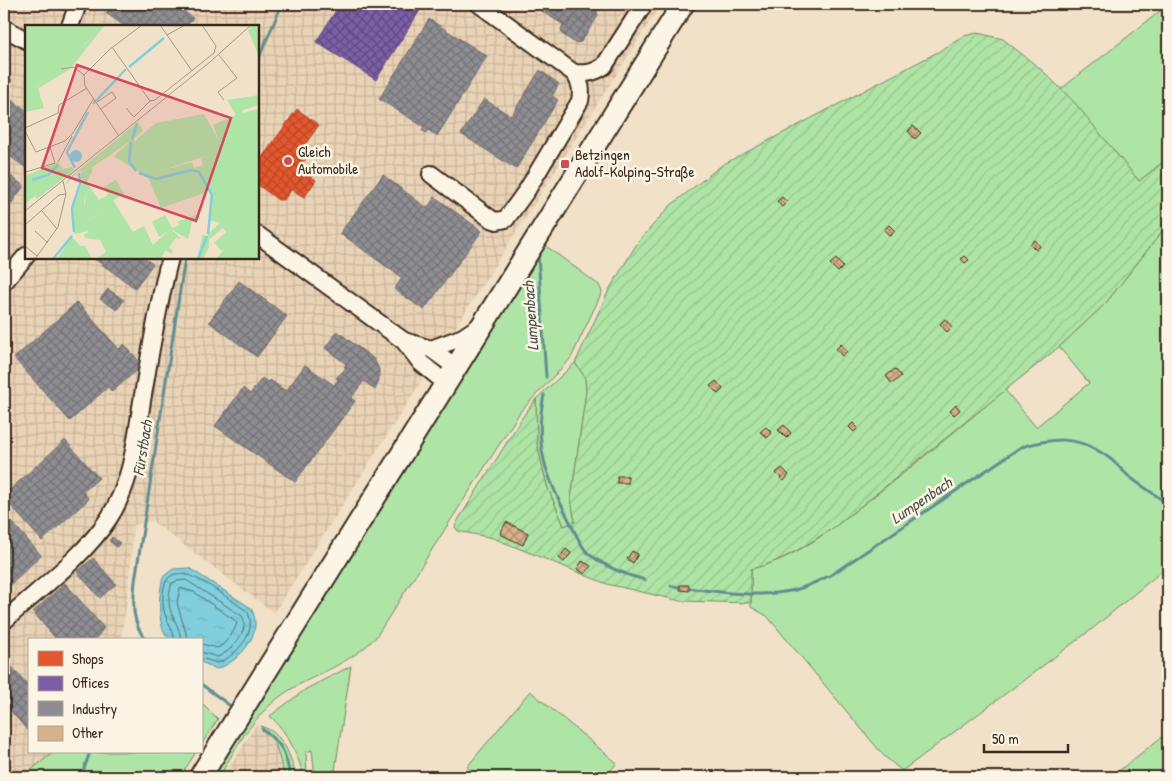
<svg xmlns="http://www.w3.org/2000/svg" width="1172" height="781" font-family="'Patrick Hand',sans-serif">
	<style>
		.industrial { fill: url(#industrial-grid); fill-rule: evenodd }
		.grass { fill: #aee4a6; stroke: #748762 }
		.forest { fill: url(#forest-firs); stroke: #748762 }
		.garden { fill: url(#garden-furrows); stroke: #748762 }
		.water { fill: url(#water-ripples); stroke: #648d91 }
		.shops { fill: url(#shops-cross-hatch); stroke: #b14a29 }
		.offices { fill: url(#offices-cross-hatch); stroke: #684e7e }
		.industry { fill: url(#industry-cross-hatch); stroke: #746f6f }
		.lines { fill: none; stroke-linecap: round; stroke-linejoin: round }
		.shore { stroke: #576c6b; stroke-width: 1 }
		.stream { stroke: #648d91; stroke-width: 3 }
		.building { fill: url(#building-cross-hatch); stroke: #3b2a1e }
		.minor-casing { stroke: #3b2a1e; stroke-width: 20 }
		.major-casing { stroke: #3b2a1e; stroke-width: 25 }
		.minor { stroke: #fcf5e5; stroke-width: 16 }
		.major { stroke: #fcf5e5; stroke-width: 21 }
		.poi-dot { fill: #d1495b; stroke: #fcf5e5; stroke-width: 2 }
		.labels { text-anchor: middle; stroke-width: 5; stroke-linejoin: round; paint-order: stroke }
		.poi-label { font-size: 15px; fill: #3b2a1e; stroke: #fcf5e5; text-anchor: start }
		.water-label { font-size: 16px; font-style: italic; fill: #4c534e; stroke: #fcf5e5 }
		.inset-river { fill: none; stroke: #80cfde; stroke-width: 2.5 }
		.inset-road { fill: none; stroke: #a89885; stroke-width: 1 }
		.view { fill: #d1495b; fill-opacity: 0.15; stroke: #d1495b; stroke-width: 2.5 }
		.inset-edge { fill: none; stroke: #3b2a1e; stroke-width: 2.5 }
	</style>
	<defs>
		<pattern id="industrial-grid" width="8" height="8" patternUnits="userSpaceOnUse" patternTransform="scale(1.25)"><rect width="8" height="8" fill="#e9d3b6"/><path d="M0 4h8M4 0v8" fill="none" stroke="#c9b59c"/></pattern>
		<pattern id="forest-firs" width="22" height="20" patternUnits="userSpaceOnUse" patternTransform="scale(1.25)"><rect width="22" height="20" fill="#aee4a6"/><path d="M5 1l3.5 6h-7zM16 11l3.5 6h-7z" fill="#97c48e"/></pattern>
		<pattern id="garden-furrows" width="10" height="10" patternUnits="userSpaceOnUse" patternTransform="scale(1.25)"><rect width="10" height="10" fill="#aee4a6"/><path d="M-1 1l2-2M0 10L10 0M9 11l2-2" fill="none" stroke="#97c48e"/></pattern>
		<pattern id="water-ripples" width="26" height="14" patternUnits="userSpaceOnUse" patternTransform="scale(1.25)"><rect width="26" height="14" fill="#80cfde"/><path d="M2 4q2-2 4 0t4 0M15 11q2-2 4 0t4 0" fill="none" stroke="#70b2be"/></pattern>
		<pattern id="shops-cross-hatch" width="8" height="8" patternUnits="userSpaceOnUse" patternTransform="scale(1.25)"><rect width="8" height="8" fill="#e4572e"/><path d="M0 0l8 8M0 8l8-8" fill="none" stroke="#ba4827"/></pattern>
		<pattern id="offices-cross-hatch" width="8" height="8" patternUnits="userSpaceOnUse" patternTransform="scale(1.25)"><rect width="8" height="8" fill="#7b5ea7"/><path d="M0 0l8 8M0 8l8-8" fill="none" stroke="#614a80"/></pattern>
		<pattern id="industry-cross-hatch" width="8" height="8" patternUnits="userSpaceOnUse" patternTransform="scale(1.25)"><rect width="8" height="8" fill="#8d8d92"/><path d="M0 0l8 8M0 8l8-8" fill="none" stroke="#747377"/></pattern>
		<pattern id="building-cross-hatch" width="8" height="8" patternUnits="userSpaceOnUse" patternTransform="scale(1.25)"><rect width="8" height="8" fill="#d7b189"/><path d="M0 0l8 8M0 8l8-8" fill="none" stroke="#b0906f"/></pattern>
	</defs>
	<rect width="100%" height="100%" fill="#f1e1c9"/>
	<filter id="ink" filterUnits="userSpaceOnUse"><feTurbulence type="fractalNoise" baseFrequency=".02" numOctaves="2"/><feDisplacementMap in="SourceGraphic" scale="10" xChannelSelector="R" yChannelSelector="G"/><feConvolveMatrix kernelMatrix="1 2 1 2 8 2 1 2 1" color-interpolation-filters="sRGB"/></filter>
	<g filter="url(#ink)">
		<g class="industrial">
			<path d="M4,4H661L274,613L152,521L134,525L128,592L121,640H29V752H54L22,777H4ZM26,26H258V258H26Z"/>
			<polygon points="256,725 275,743 285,777 223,777"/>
		</g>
		<g class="grass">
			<polygon points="1165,4 1168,4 1168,158 1139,181 1061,89 1159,12"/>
			<path d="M1168,224V566L1092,629L902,771L884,756L767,616L751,607V569C796,559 833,528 869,500C915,465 960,427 1005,390L1036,427L1089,383L1059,347L1105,304Z"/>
			<path d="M546,246L599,285L602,292L571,358L520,412L376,637C351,663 318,673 288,691C257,711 236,745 220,777H211L541,247Z"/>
			<polygon points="575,363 585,377 586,392 571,499 575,522 564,526 547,486 537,444 536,399"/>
			<path d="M351,666L335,770L323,777H315L312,750L306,752L307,777H304C297,753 289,734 270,716L306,689Z"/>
			<polygon points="530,691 617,763 605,777 479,777 467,767"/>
			<polygon points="203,704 218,719 201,745 201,706"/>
			<path d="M260,726C283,732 291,756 296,777H285L275,743Z"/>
			<polygon points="1168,732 1168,775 1165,777 1111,777"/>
			<polygon points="54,752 196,752 180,777 22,777"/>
		</g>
		<polygon class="forest" points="335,770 349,777 323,777"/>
		<path class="garden" d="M977,33L1003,39L1043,71L1075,103L1139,181L1168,158V203L1161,209L1168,219V224L1105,304L1059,347L836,526C809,543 783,562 751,569V603L681,601L607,584L493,538L458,531L455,527L457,522L524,415L536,399L537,444L547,486L564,526L575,522L571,499L586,392L585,377L575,363L609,290L638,242L670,206L722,165L938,52L964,36Z"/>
		<path class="water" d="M189,568L251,608C265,633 240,661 217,669L201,662V640C193,640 181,642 173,640C155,635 159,590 163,577L173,569Z"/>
		<polygon class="shops" points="297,109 319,125 304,146 311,151 299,168 316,180 304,198 292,189 284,200 278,200 258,185 258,163"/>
		<polygon class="offices" points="340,4 424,4 376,80 316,42"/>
		<g class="industry">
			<polygon points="113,4 174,4 193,18 187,26 124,26 106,13"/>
			<polygon points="530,4 596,4 584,24 573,17 567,27"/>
			<polygon points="594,8 597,10 598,16 581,42 575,43 562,34 561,29 563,25 567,27 573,17 584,24"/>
			<polygon points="429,19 487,56 437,136 428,130 426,133 421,130 424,127 379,99"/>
			<polygon points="540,70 559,84 552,96 558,100 516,169 461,134 484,99 511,116"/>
			<polygon points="4,74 12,80 4,92"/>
			<polygon points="4,94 26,110 26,168 4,152"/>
			<polygon points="4,171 24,186 4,214"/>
			<polygon points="383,175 427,208 435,197 482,231 424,310 394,289 402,278 340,233"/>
			<polygon points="93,258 144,258 153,264 135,288"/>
			<polygon points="239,281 287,316 257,357 209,322"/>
			<polygon points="108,289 124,300 117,310 100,299"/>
			<polygon points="77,302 119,349 124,344 138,360 137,370 112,392 108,387 70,421 14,358"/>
			<polygon points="337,331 374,359 379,369 379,381 375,390 364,381 351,398 355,401 295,482 215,426 243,388 250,394 262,378 269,383 270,380 286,391 305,365 334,385 338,380 336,378 346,368 344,367 346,364 325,348"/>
			<polygon points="65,440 99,478 83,492 89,499 42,541 4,498 4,495"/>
			<polygon points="4,513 41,555 4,591"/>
			<polygon points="112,537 120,543 117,547 109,541"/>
			<polygon points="93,558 116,584 100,598 77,572"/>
			<polygon points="65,583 104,628 95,640 57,640 33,612"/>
			<polygon points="4,658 29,686 27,730 4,703"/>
			<polygon points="4,739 10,746 4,752"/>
		</g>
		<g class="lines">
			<g class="shore">
				<path d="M175,640C173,628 163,617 163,603C160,539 225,598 247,611C259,631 236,657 217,663L201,658"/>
				<path d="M181,640C179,618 162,613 172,583L177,581L186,580L242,616C251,630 230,653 217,657L201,652"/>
				<path d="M188,640L177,603L180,588L194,592L237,622C235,632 226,643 218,648L201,644"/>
			</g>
			<g class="stream">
				<polyline points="258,60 282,4"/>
				<polyline points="538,255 546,377"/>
				<path d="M544,395C533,447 547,477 570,522C575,532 581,548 590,555C606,567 626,575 645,580"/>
				<path d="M671,586C713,591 752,599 795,590C807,587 820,580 831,575L1021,447C1053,438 1076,435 1105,455C1115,461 1122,471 1131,478C1144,488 1156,494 1168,505"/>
				<path d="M146,640C131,622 133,603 135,581L185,258"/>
				<polyline points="201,684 229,705"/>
				<path d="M262,729C283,744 286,753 290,777"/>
				<polyline points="81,777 90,752"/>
			</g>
		</g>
		<g class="building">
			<polygon points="913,126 921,133 915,139 908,131"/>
			<polygon points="782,197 787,202 782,207 777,201"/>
			<polygon points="889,225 895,231 890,236 884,230"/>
			<polygon points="1035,240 1040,246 1036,250 1030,244"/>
			<polygon points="965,256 969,260 965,263 961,259"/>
			<polygon points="836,259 843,267 838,272 830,264"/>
			<polygon points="945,319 952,327 947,332 940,324"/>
			<polygon points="841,344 847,351 842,356 836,349"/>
			<polygon points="895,369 901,376 892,384 886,376"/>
			<polygon points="716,381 723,389 718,394 710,386"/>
			<polygon points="956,405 960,410 954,415 950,411"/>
			<polygon points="853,423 858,428 854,432 849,427"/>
			<polygon points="784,425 791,433 786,438 778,430"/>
			<polygon points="766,427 772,433 767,438 760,432"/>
			<polygon points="782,468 789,475 784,481 776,473"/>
			<rect x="617" y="476" width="11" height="7"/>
			<polygon points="506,522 528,533 523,545 500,534"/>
			<polygon points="566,549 571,553 564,562 559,558"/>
			<polygon points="632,551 638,554 633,563 627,559"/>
			<polygon points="582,561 591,566 585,574 577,569"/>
			<polygon points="680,585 689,585 689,591 680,590"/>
		</g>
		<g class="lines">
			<g class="minor-casing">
				<g id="minor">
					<polyline points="479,4 574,73"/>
					<polyline points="70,26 78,4"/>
					<polyline points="4,28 26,40"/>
					<path d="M431,174L491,219L497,221L506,219L527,190L580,101C582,90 581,83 574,73C586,74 594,73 604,66L644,4"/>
					<polyline points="258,235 404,341 421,363 447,384"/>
					<polyline points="4,282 26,256"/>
					<polyline points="404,341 431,349 457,368"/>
					<polyline points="431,349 463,337 481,325"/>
					<path d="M4,621C39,589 83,558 109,518C133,481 136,437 143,395C151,349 158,303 170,258"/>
				</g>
			</g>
			<g class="major-casing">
				<polyline id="major" points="200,777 683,4"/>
			</g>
			<use href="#minor" class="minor"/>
			<use href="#major" class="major"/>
		</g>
	</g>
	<g class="poi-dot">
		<circle cx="288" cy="161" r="5"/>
		<rect x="560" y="159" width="10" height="10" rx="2.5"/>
	</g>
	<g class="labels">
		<g class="poi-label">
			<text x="298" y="157">Gleich<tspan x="298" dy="17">Automobile</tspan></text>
			<text x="575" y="160">Betzingen<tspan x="575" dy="17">Adolf-Kolping-Straße</tspan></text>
		</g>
		<g class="water-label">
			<text transform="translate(530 316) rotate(-94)" y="6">Lumpenbach</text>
			<text transform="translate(142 448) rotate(-81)" y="6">Fürstbach</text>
			<text transform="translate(921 500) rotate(-34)" y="6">Lumpenbach</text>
		</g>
	</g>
	<g transform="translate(25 25)">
		<rect width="234" height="234" fill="#f1e1c9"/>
		<path d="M76,0H80L45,44L14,63L12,60L43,40ZM227,0H234V32L223,5ZM234,70V80L218,85V88L234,84V193L197,226L189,218L201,207L198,203L185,214L182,210L195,198L184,195L185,166L136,183L124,154L125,149L167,137L169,143L178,140L176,134L208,111L194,116L188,100L211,90L202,75ZM113,97L118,106L107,115L112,116L104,135V117L66,143L68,144L62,157H59V153L57,157L56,147L64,144L53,147L41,160L43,154ZM33,137L38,144L47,142L49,145L12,174L10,171L0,179V151ZM91,155L99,169L88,175L108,207L119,201L128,220L120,234H71L81,227L75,215L60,213L59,209H67L79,185L62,196L59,185L61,167L67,165L74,175L83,170L79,162ZM174,189L175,194L167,196L163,214L146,204L134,212L127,197L140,190L147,203L155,200L152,197ZM47,212L55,221H60L67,234H32Z" fill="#aee4a6"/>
		<path d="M0,0H66L40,20L34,15L0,31ZM62,157L67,165L61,167L59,177L64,206L49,209L48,183L57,158ZM234,193V234H191L210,212ZM178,209L184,213V222L178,234H172Z" fill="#aee4a6"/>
		<path d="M79,185L88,197L71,208L61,209L64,206L61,197Z" fill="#aee4a6"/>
		<path d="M66,0H76L43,40L12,60L19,83L0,87V31L34,14L40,20ZM179,89L194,116L208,111L209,115L184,130L126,149L124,154L89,131L105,117L104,135L112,114L131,98ZM146,204L156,214L151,213L144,222L148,226L146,229L141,225L137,231L140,234H120L128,220Z" fill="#aee4a6"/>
		<path d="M45 131a6 6 0 1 1 12 0a6 6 0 1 1-12 0Z" fill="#80cfde"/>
		<path class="inset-river" d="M104,42L139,13M68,79L101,44M107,115L112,98M106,117L104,136L111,146M50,143L42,127L63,87M114,148L131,154L166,145L174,147L187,170L183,209M7,155L23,150L33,140M49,207L47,183L55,159L54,148M28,234L47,211M173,234L182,211"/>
		<path class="inset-road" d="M135,0L167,46M142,10L160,0M87,22L125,76M194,30L212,53L193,67L199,75M36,44L49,42L59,50M72,77L87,67L91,73L76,84M101,83L109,92L125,76L130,75L189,28L191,21L177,0M0,103L33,88L34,80L62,63M0,106L11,127L40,116L48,108L69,73M94,111L60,61L59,50L84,25L117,0M33,137L47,111M1,147L30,138L25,122M0,186L185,37L226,0M17,186L32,204M0,200L34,170L41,169M10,206L23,218M0,221L12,231M10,234L33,202L41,169L38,156"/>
		<path class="view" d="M52,40L206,93L171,196L17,143Z"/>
		<rect width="234" height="234" class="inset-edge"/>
	</g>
	<rect width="1172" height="781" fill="none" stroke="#fcf5e5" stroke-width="20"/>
	<rect x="10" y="10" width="1152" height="761" fill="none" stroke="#3b2a1e" stroke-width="2" filter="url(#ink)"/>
	<rect x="28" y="638" width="175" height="115" fill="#fcf5e5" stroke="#afa495"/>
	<rect x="38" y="651" width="25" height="15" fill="#e4572e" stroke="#afa495"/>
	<text x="72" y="664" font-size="15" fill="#3b2a1e">Shops</text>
	<rect x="38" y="676" width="25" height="15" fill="#7b5ea7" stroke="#afa495"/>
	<text x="72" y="688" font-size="15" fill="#3b2a1e">Offices</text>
	<rect x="38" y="701" width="25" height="15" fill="#8d8d92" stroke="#afa495"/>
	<text x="72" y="714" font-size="15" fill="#3b2a1e">Industry</text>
	<rect x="38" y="726" width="25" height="15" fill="#d7b189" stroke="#afa495"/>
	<text x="72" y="738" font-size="15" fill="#3b2a1e">Other</text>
	<path d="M984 744v8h84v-8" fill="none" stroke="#3b2a1e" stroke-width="2.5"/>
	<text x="992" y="744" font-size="15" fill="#3b2a1e" stroke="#fcf5e5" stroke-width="4" paint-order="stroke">50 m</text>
</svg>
